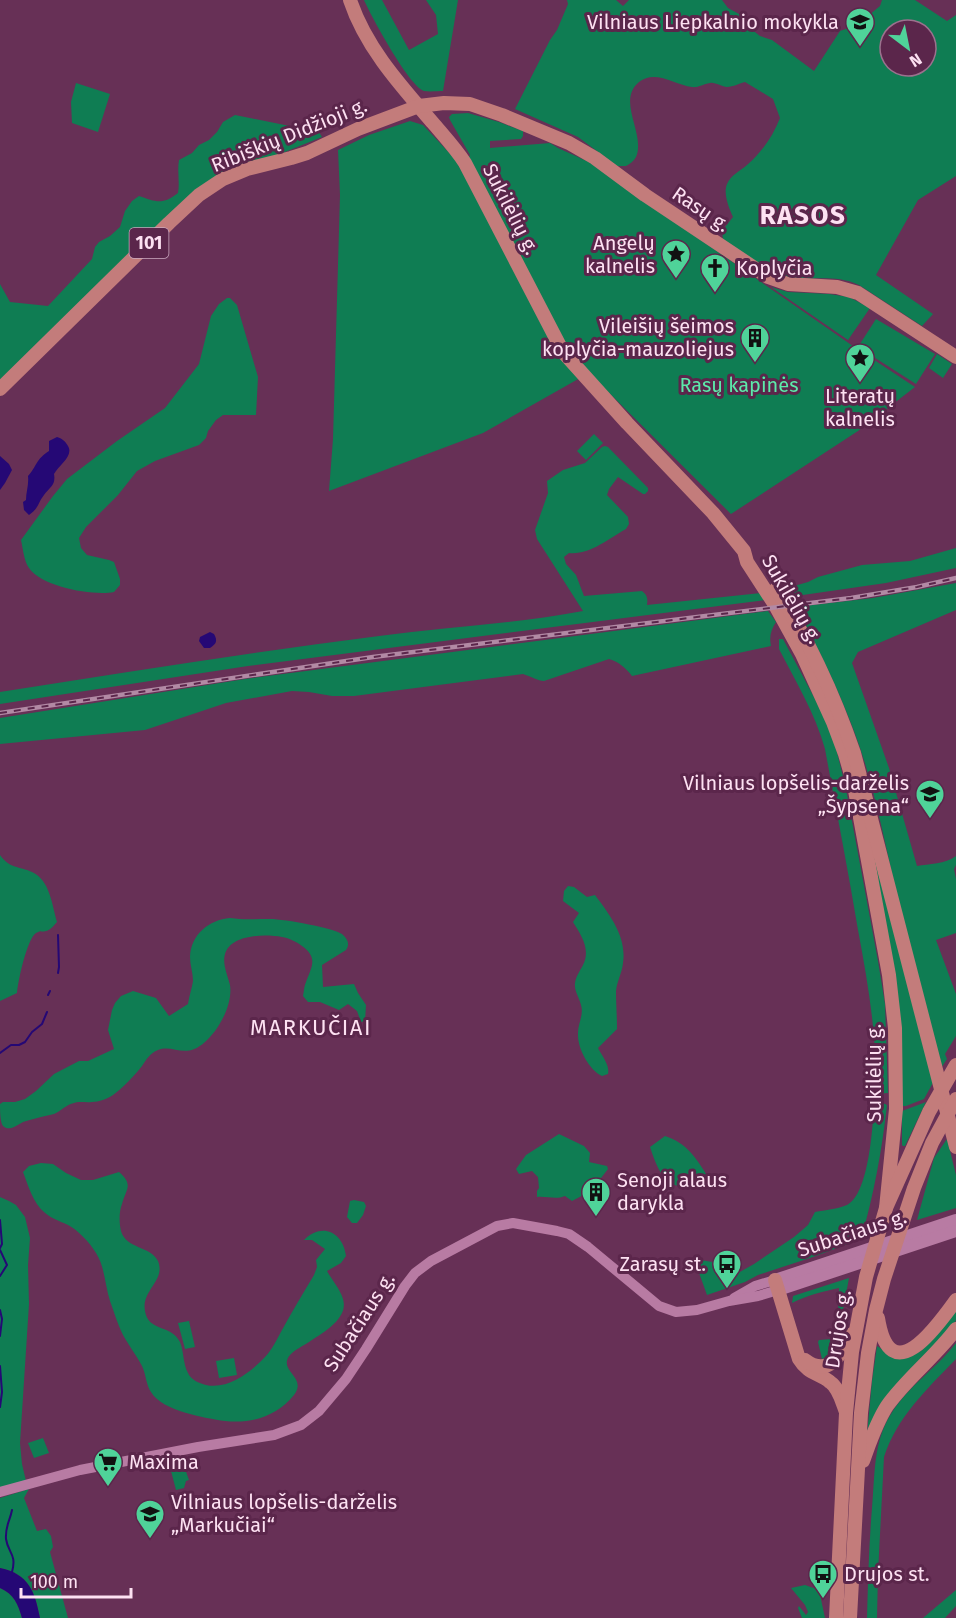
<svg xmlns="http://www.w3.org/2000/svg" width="956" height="1618" font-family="'Fira Sans',sans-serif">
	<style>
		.green { fill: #0f7d53; fill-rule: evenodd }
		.water { fill: #250875 }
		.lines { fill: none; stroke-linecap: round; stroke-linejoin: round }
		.stream { stroke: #250875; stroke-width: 2 }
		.tertiary { stroke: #b87ba3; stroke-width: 10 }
		.secondary { stroke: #b87ba3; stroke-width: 12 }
		.primary { stroke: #c37c7b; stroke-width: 14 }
		.rail-casing { stroke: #b289a4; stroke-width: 4.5 }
		.rail { stroke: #5b264b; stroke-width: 2; stroke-dasharray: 7; stroke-linecap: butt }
		.labels { text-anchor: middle; stroke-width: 6; stroke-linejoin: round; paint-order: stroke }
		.shield { fill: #5b264b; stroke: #cca9c0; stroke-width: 1.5 }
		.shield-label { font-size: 18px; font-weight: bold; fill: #fde1f2 }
		.poi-label { font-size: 20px; fill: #fde1f2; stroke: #5b264b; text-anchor: end }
		.street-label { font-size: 20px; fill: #fde1f2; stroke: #5b264b }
		.park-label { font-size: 20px; fill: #5ceaaa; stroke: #5b264b }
		.quarter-label { font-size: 22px; letter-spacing: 1.5px; fill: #fde1f2; stroke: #5b264b }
		.district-label { font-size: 26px; font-weight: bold; letter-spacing: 1.5px; fill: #fde1f2; stroke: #5b264b }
	</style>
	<rect width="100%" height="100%" fill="#673056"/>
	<g class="green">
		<path d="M364,0H382L409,50L438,34L436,15L426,0H458L443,91C438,91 430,92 424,91C409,86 371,16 364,0Z"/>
		<path d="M567,0H616L623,6L629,0H722L728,8L739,14L751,29L760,36L772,40L814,71L840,31L857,25L880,6L882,0H915L947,21L956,15V176L918,200L876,275L933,314L922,326L859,285C835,274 814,281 789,277C766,274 742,252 723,239L722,231L733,217C729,208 723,194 727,184C731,175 740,171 747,165C762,152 773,136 780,118L773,99L745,82C740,83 733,87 727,87C722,87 715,82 710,83C703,84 698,88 692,87C675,85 655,69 639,82C616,101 646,134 636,157C634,161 630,164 626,166H617L578,137L515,109L550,40L557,30L568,4ZM890,30H926V66H890Z"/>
		<polygon points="76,83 110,94 98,132 72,123 71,102"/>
		<polygon points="468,113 499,122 523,131 523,136 521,139 490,141 490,148 550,143 558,148 589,162 850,344 915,387 858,431 731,514 572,356 468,159 470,155 450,120 449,117 452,114"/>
		<path d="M235,115L319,132L322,137L270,158L233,169L0,382V284L10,302L48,306L92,259L95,247L99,242L110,236L120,227L125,211L132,201L139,196C156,202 163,205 178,193C180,182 177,172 179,160L192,153L199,145L209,140L217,132L223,122Z"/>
		<polygon points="410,121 423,125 455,159 580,378 483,433 329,491 333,439 340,195 338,150 369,135"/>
		<polygon points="771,287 788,292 829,294 849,297 870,308 848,340"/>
		<path d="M227,298H230L237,305L258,377L256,415H223L216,420L208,431L206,438L199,445L155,461L137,471L118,495L86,527L79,538L81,548L87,555L109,560L114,562L120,579V585L114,592C93,596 42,587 29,568C24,561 23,549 21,540L53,496L67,479L117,441L165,408L199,364L211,316L219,304Z"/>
		<polygon points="876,319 935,354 916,384 858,347"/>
		<polygon points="937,354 952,364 943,378 929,368"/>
		<polygon points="594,434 603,443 586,460 577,451"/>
		<path d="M605,446L608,447L648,488V491L645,494H643L618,477L609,489L607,495L628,517L629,524L626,529C608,539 590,555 569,553L564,557L566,564L576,575L584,596L642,591C647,595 648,598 647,605L761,593L765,600L248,666L0,704V692C126,672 252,652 379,636C447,627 515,624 583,611L537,539L535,530L548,493L547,481L563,470L585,463L602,447Z"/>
		<polygon points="956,548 956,568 886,583 789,597 777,569 794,586 808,582 818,577 862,565 910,561"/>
		<path d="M956,583V610L858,652L852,663L889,768L917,866C929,864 945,864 956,856V865L954,869L956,879V933L936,940L956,994V1036L945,1054L947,1059L941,1068C925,1008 909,947 895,886C883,835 873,781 854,731C838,689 818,647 796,607L873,598Z"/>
		<path d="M768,611L776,622C771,630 769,636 771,646L632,676C626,668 619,662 609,659L544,681C538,681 530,676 523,674L354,696H332L309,692L292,691L226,703L145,730L0,744V718L245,679Z"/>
		<polygon points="800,637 830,698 855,766 935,1079 924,1099 906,1106 902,1106 898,1011 895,985 857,778 841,729 814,668 798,638"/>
		<path d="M779,639H783L823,714L835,744L846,789L878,961L885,1004L888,1093L875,1094C878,1039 868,984 858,930C848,870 836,809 825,749C815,713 796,682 779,649Z"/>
		<path d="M0,855C10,869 19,866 32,872C50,880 52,905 57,922C54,925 51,930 46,931C39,933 43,929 36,933C27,939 18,981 17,993L0,1001Z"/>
		<path d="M568,886L574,887L587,897L595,895C610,915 627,937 623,963C622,973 617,981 616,991C616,1003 617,1016 617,1029L598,1048C602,1056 610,1065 608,1074L602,1076C589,1070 577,1048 578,1033C578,1023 584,1015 581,1005C579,997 574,991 575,983C576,976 580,971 583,965C591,949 581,935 573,922L579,913L563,901L564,891Z"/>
		<path d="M230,918C243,920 255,919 268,919C280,918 334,928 342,934C348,939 350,944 346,950L322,965L323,987L354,984L358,993L366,1005L365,1021L361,1022L357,1011L348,1004L339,1010L320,1002H308L303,996C304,991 304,986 306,982C311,968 319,958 302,946C297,942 289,938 282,937C265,934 231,934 225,954C222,964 228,976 230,985C233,1004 219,1030 205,1042C185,1060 174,1044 158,1050C150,1053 146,1060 142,1066C136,1074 122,1089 113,1095C107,1099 99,1102 92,1102C86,1103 79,1101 74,1103C67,1104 61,1111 54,1114C50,1115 45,1116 41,1117C35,1119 28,1120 23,1122C17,1125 9,1132 3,1126C0,1122 0,1110 0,1104L3,1102H15L25,1099L36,1091L54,1074L79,1061H88L114,1049L108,1030L112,1010L115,1003L121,996L133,991L156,998L169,1016L188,1004C189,996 192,988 193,981C193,973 190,965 190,957C191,934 209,920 230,918Z"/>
		<path d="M881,1102L887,1105C882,1150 874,1194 861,1239L813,1257L758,1275L745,1282L707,1295L694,1259L719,1263L721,1273H738L754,1264L794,1237L808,1225L815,1212C825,1210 838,1209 847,1205C869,1194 873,1125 874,1103Z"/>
		<polygon points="926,1102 905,1146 903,1146 902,1145 902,1111"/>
		<path d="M559,1134L584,1146L590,1153L589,1162L607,1166L608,1169L591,1191L572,1201L565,1196C556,1200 547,1196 537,1197V1191L539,1188L538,1177L532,1171L519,1174L516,1169L526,1155Z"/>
		<path d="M665,1136C687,1143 696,1158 708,1177L706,1183L701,1187C693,1184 689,1186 682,1186C663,1187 655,1162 650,1147Z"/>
		<polygon points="947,1139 956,1175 956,1208 917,1220 934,1158"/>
		<path d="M41,1163L53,1164L66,1173L81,1180H93L119,1172C134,1185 126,1189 122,1204C119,1211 119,1223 121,1231C126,1249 151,1246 158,1261C166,1281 141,1290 145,1311C148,1332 171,1324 180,1342C184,1352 183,1364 188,1373C191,1380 199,1383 206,1385C228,1390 251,1372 265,1357C272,1350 277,1339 282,1330C292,1312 303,1293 314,1275L317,1267L316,1260L325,1249L312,1240H304C322,1222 343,1232 346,1256L341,1263L327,1271C332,1280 340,1289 343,1299C349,1319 322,1333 309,1342C303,1346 294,1350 290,1355C277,1371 308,1377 294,1395C277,1416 252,1424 225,1421C205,1418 162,1411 151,1392C146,1385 146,1374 142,1366C137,1356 129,1346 123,1335C118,1325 114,1312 110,1301C105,1286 105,1267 96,1253C90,1243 78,1230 68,1225C60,1221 50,1218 44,1212C33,1203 28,1185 23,1172L29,1166Z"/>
		<polygon points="0,1197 9,1201 16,1205 25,1217 30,1238 28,1265 29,1304 20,1443 22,1464 26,1481 0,1488"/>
		<polygon points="354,1200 364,1202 366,1206 363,1215 357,1223 352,1223 347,1217 350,1201"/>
		<path d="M849,1278L836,1348L833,1353L822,1359L818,1342L819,1340L832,1339L838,1314L839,1288C824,1291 805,1296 792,1303L793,1296Z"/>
		<polygon points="956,1309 956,1320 953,1326 867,1435 872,1381 877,1346 885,1351 911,1356 921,1351 928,1344"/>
		<polygon points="189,1321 195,1347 185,1349 178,1323"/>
		<path d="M956,1343V1359C927,1389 897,1417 884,1457L878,1573L877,1618H867C868,1581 869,1544 872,1508C875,1476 873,1442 891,1414C908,1386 937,1368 956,1343Z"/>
		<polygon points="234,1358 237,1375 219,1378 216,1361"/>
		<polygon points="43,1438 49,1453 34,1458 28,1443"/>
		<polygon points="184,1466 189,1480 186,1481 184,1488 176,1490 171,1471"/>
		<path d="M29,1489L24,1498L37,1531L46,1529L51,1536L53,1547L50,1552L68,1618H40C35,1592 29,1574 0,1568V1498Z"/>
		<polygon points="805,1585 819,1590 825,1618 802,1618 798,1608 799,1606 806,1615 808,1612 805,1605 791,1588"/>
		<path d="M0,1588C14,1594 18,1604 22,1618H0Z"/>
		<polygon points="956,1590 956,1606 945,1618 923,1618"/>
	</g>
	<g class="water">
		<path d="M57,437C63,439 65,441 68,446C74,456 59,465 54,474C56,485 50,487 44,495C37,504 40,507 29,515L24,510L23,502L26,500C26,492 29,485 28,476C37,466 36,459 49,451V441Z"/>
		<polygon points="0,456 9,464 12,470 5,483 0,490"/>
		<path d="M210,632L214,634C218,641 216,644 210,648H204L199,641L200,637Z"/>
		<path d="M0,1568C29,1574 35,1592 40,1618H22C18,1604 14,1594 0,1588Z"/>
	</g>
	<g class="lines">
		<g class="stream">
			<polyline points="58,973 59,967 58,935"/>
			<polyline points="48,995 50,991"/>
			<polyline points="0,1053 11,1045 19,1045 25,1042 32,1032 42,1024 47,1012"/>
			<polyline points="0,1220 2,1244 0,1248"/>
			<polyline points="0,1250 7,1265 0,1276"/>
			<polyline points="0,1310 2,1319 0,1336"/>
			<polyline points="0,1366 2,1392 0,1407"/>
			<path d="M12,1510C10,1521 5,1526 6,1539C8,1553 17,1554 12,1572"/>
		</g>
		<g class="tertiary">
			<polyline points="734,1298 755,1286 775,1280"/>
			<polyline points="0,1492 80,1470 198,1447 274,1435 301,1425 319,1411 346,1379 366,1349 405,1286 415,1273 431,1261 497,1226 513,1223 557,1231 569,1234 588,1247 659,1306 676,1312 697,1310 729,1301 758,1296 778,1290"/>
		</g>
		<g class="secondary">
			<polyline points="775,1280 956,1220"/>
			<polyline points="778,1290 956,1231"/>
		</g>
		<g class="primary">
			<path d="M350,0C366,48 401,86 433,123C444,136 456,149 465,163L563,352L627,423L713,513L744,551L747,562L775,605L802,654L833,722L845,754L854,785L889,975L895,1028L896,1109L886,1208"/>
			<polyline points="0,389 169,223 199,195 223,179 247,169 291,158 307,153 358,129 419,106 444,103 470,104 502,115 569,143 595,158 645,195 768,277 788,284 837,287 858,293 956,357"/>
			<path d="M776,589C809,640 834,695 854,753L956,1147"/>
			<path d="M775,1280L799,1359C808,1374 819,1373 830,1382C839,1388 842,1402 846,1412"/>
			<path d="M878,1318C890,1392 936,1328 956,1300"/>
			<path d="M805,1360C830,1379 842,1352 852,1334"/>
			<path d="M863,1461C870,1442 876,1423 887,1406C907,1378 935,1357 956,1329"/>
			<polyline points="836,1618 846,1413 852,1352 866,1277 886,1208 929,1112 956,1065"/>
			<polyline points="850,1618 861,1413 868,1353 876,1310 884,1279 914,1188 932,1143 956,1099"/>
		</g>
		<g class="rail-casing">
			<polyline id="rail" points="0,713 373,657 851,598 917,587 956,578"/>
		</g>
		<use href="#rail" class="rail"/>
	</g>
	<defs>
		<g id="school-pin" transform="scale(1.5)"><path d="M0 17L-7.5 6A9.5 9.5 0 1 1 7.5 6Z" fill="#4fd399" stroke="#5b264b"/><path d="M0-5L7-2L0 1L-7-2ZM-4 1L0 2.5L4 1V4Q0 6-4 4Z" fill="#111"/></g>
		<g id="sight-pin" transform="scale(1.5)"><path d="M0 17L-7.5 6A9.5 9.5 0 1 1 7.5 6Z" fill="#4fd399" stroke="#5b264b"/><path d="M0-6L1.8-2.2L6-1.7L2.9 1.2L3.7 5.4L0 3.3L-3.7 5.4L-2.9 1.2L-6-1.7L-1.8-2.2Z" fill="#111"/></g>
		<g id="church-pin" transform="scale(1.5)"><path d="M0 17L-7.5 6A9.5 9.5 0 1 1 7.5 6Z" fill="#4fd399" stroke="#5b264b"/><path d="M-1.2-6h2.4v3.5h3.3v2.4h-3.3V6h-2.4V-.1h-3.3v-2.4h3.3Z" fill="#111"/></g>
		<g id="building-pin" transform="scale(1.5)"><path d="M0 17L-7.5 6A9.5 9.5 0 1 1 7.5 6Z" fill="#4fd399" stroke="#5b264b"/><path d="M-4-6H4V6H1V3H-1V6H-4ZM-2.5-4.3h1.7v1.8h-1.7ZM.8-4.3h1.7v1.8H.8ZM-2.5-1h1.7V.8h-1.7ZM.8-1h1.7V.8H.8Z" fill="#111"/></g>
		<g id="bus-pin" transform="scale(1.5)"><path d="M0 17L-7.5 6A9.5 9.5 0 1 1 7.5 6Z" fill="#4fd399" stroke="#5b264b"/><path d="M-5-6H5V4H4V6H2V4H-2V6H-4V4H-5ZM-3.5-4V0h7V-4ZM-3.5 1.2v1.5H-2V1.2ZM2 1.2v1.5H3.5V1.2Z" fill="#111"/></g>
		<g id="supermarket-pin" transform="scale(1.5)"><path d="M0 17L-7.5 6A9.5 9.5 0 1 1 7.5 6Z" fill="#4fd399" stroke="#5b264b"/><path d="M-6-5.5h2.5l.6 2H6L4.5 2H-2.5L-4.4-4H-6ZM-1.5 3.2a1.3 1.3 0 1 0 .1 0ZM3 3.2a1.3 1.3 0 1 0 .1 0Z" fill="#111"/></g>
	</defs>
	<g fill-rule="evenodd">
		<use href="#school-pin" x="860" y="22"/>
		<use href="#sight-pin" x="676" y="254"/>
		<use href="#church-pin" x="715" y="268"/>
		<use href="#building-pin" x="755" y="338"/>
		<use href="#sight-pin" x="860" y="358"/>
		<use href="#school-pin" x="930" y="794"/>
		<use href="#building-pin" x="596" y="1192"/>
		<use href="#bus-pin" x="727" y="1264"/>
		<use href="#supermarket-pin" x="108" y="1462"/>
		<use href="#school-pin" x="150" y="1514"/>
		<use href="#bus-pin" x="823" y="1574"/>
	</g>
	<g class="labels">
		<rect class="shield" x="129.5" y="228" width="39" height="30" rx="4.5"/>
		<g class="shield-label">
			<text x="149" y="249">101</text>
		</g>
		<g class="poi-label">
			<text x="839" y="29">Vilniaus Liepkalnio mokykla</text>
			<text x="655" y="250">Angelų<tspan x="655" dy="23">kalnelis</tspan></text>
			<text x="736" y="275" text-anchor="start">Koplyčia</text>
			<text x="734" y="333">Vileišių šeimos<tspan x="734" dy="23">koplyčia-mauzoliejus</tspan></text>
			<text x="860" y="403" text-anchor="middle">Literatų<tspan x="860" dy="23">kalnelis</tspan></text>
			<text x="909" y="790">Vilniaus lopšelis-darželis<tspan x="909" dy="23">„Šypsena“</tspan></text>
			<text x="617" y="1187" text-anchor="start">Senoji alaus<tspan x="617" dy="23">darykla</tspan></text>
			<text x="706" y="1271">Zarasų st.</text>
			<text x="129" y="1469" text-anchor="start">Maxima</text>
			<text x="171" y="1509" text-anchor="start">Vilniaus lopšelis-darželis<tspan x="171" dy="23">„Markučiai“</tspan></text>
			<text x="844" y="1581" text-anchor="start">Drujos st.</text>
		</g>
		<g class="street-label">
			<text transform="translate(289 135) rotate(-22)" y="7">Ribiškių Didžioji g.</text>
			<text transform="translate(511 209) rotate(63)" y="7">Sukilėlių g.</text>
			<text transform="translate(701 209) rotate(34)" y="7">Rasų g.</text>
			<text transform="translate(792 599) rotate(60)" y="7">Sukilėlių g.</text>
			<text transform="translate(874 1073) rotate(-90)" y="7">Sukilėlių g.</text>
			<text transform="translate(852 1233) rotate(-18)" y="7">Subačiaus g.</text>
			<text transform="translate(359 1322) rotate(-57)" y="7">Subačiaus g.</text>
			<text transform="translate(838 1329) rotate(-81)" y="7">Drujos g.</text>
		</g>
		<g class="park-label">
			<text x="739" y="392">Rasų kapinės</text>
		</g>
		<g class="quarter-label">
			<text x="311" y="1035">MARKUČIAI</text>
		</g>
		<g class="district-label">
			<text x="803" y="224">RASOS</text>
		</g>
	</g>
	<g transform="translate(908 48) rotate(148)"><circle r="28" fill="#5b264b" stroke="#9c718e" stroke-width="1.5"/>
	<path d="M0-4.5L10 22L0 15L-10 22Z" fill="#4fd399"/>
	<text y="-9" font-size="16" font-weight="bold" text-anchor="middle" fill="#fde1f2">N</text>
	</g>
	<path d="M21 1588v9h110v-9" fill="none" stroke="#fde1f2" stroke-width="3"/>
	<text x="30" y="1588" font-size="18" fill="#fde1f2" stroke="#5b264b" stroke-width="4.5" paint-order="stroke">100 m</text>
</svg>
